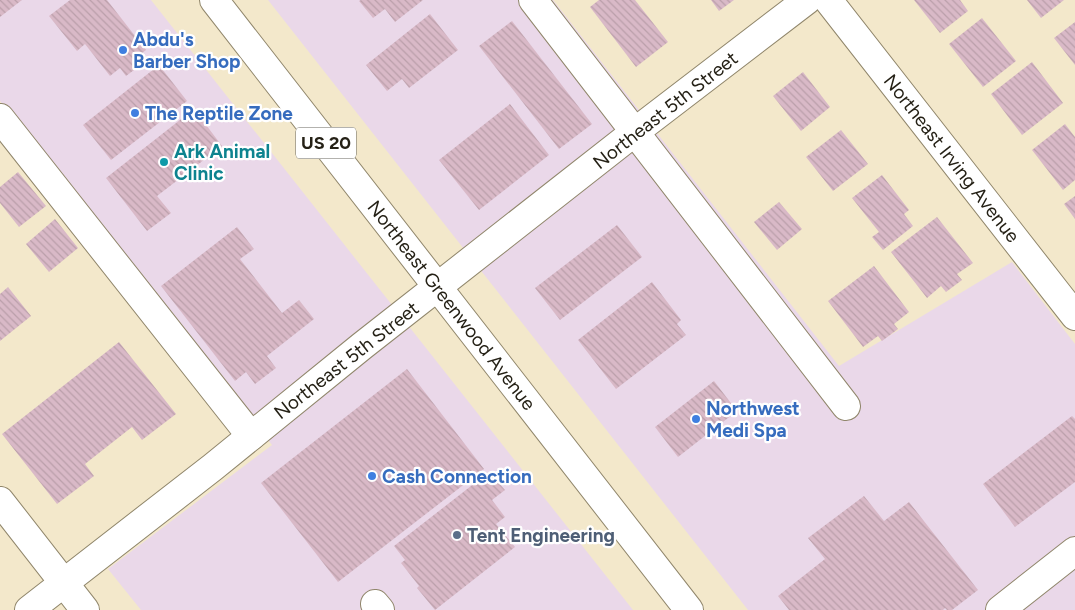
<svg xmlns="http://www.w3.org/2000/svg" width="1075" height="610" font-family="Figtree,sans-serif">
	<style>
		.commercial { fill: #ead8e9 }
		.building { fill: url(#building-back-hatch) }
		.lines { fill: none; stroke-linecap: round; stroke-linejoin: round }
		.minor-casing { stroke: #90866b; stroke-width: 30 }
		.major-casing { stroke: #90866b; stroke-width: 30 }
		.minor { stroke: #fff; stroke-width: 28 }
		.major { stroke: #fff; stroke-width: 28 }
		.shop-dot { fill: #3f7fe0; stroke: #fff; stroke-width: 2 }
		.culture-dot { fill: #0f9aa8; stroke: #fff; stroke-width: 2 }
		.service-dot { fill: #5c6f8a; stroke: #fff; stroke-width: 2 }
		.labels { text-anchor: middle; stroke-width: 4.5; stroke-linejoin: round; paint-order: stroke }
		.shield { fill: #fff; stroke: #66645c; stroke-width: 1 }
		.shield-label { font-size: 18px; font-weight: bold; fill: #252116 }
		.shop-label { font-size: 19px; font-weight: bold; fill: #366cbe; stroke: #fff; text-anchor: start }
		.street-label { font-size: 19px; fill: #252116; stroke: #fff }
		.culture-label { font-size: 19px; font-weight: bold; fill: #0d838f; stroke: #fff; text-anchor: start }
		.service-label { font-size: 19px; font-weight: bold; fill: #4e5e75; stroke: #fff; text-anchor: start }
	</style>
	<defs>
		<pattern id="building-back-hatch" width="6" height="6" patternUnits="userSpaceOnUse" patternTransform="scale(1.25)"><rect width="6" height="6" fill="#d9b9c7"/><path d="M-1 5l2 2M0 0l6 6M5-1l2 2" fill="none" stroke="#ba9faa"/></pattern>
	</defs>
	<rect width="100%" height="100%" fill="#f3e8cb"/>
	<g class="commercial">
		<polygon points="0,0 151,0 633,610 141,610 108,569 272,445 0,101"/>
		<polygon points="268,0 553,0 839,366 1012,262 1075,344 1075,610 748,610"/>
	</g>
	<g class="building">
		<polygon points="0,0 22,0 0,17"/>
		<polygon points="70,0 107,0 146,50 137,57 142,64 126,76 120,68 110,76 85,44 77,51 49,16"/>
		<polygon points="361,0 423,0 395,22 385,9 373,18 359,1"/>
		<polygon points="599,0 635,0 668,42 636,67 590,7"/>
		<polygon points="711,0 734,0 719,11"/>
		<polygon points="914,0 960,0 968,11 940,33"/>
		<polygon points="1027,0 1064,0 1041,18"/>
		<polygon points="430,14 458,50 409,88 402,79 387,91 366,65"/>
		<polygon points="982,18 1016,61 983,87 949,44"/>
		<polygon points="512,21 592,124 559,149 479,46"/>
		<polygon points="1075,22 1075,65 1054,38"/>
		<polygon points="1032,62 1063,103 1022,135 991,94"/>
		<polygon points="159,65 187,101 111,160 83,125"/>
		<polygon points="803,72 830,107 801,131 773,96"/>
		<polygon points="510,104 549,155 479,210 439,160"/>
		<polygon points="194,109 222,146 157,196 171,213 147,231 106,178"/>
		<polygon points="1065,124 1075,137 1075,180 1063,190 1032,150"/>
		<polygon points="841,130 868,164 833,191 806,157"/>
		<polygon points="18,172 46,206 19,227 0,203 0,187"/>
		<polygon points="882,175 909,210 904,214 913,226 883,250 872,237 879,232 852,198"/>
		<polygon points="1075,196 1075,219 1064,204"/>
		<polygon points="779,202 802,229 777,250 754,222"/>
		<polygon points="937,217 973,263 957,274 962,280 946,292 941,286 927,298 891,252"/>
		<polygon points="55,219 78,248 49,272 26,244"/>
		<polygon points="617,225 642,257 560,320 535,288"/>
		<polygon points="237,227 254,249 240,259 282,313 299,300 314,319 267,356 276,368 255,384 246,372 235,381 161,286"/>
		<polygon points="874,266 909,312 894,324 898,329 882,341 878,336 863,347 828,301"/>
		<polygon points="652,282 681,320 677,324 686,335 616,389 578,340"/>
		<polygon points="8,287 31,316 0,341 0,294"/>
		<polygon points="119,342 176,414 142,440 132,427 85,464 94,476 57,504 2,434"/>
		<polygon points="407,369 484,469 338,582 261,483"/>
		<polygon points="714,381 737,411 678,457 655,427"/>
		<polygon points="1072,416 1075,419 1075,482 1015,527 983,484"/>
		<polygon points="489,472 505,490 492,500 505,517 496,524 515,547 435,610 417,588 419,586 401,563 405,560 394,546"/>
		<polygon points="864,496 884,521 909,502 978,590 952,610 947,610 945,608 943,610 789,610 778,596 825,559 808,538"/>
	</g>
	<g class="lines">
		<g class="minor-casing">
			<g id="minor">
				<polyline points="533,0 846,406"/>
				<polyline points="828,0 1075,316"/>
				<polyline points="0,118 251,436"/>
				<polyline points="0,501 85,610"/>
				<polyline points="375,604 380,610"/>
				<polyline points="29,610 213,467 362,346 636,131 807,0"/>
				<polyline points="1000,610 1075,551"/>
			</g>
		</g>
		<g class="major-casing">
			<polyline id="major" points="214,0 689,610"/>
		</g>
		<use href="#minor" class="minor"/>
		<use href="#major" class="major"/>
	</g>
	<g class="shop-dot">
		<circle cx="123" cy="50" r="5"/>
		<circle cx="135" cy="113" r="5"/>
		<circle cx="696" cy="419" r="5"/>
		<circle cx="372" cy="476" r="5"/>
	</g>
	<circle class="culture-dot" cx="164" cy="162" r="5"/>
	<circle class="service-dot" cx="457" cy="535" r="5"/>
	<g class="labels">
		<rect class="shield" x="296" y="127.5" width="60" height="31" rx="4"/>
		<g class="shield-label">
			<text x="326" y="149">US 20</text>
		</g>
		<g class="shop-label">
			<text x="133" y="46">Abdu's<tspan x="133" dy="22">Barber Shop</tspan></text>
			<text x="145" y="120">The Reptile Zone</text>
			<text x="706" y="415">Northwest<tspan x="706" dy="22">Medi Spa</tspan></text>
			<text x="382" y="483">Cash Connection</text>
		</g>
		<g class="street-label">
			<text transform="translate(665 110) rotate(-38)" y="7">Northeast 5th Street</text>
			<text transform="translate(952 158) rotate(52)" y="7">Northeast Irving Avenue</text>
			<text transform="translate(452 305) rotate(52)" y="7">Northeast Greenwood Avenue</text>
			<text transform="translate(346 360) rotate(-38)" y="7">Northeast 5th Street</text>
		</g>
		<g class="culture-label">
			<text x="174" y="158">Ark Animal<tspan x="174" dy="22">Clinic</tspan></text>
		</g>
		<g class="service-label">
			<text x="467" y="542">Tent Engineering</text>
		</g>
	</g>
</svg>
